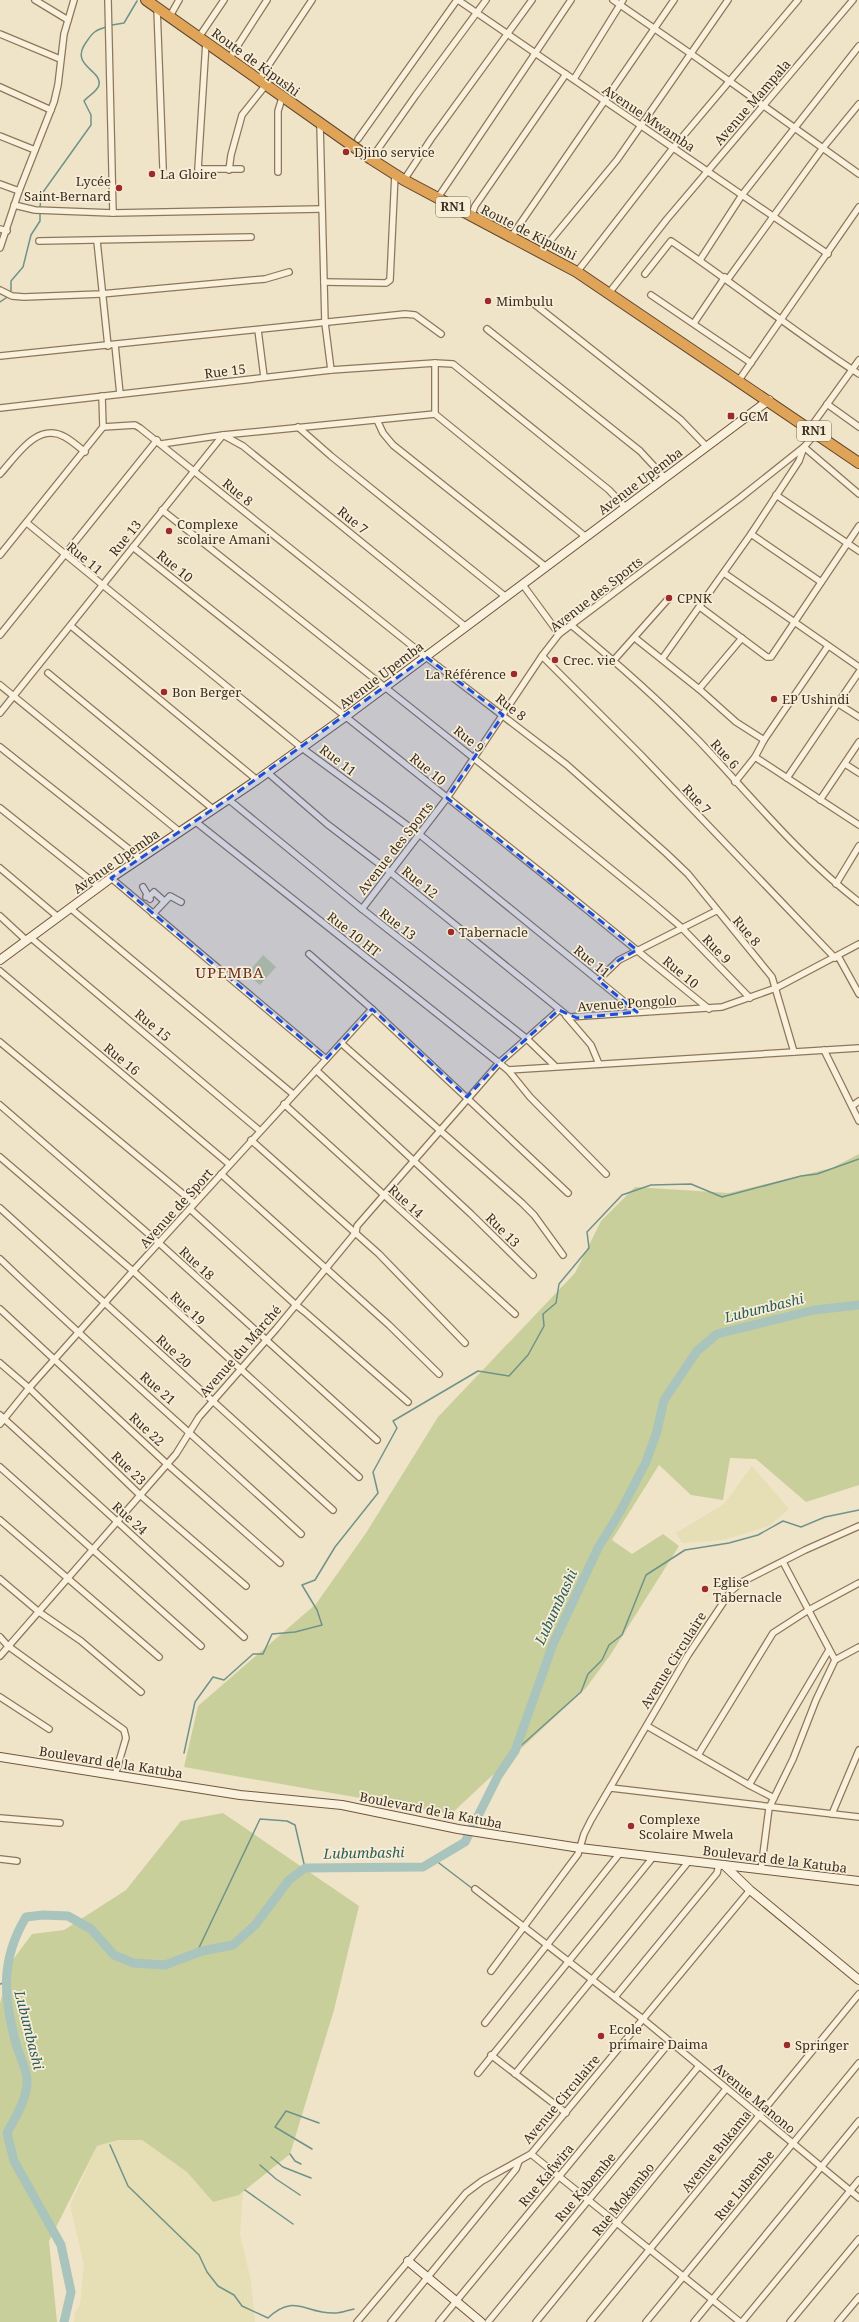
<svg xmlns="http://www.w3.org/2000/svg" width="859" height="2322" font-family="'Noto Serif',serif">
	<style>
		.farmland { fill: #e6deb5 }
		.green { fill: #c9cf9b }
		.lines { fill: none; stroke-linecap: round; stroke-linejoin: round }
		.stream { stroke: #6f938a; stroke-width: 1.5 }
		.river { stroke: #a9c4bc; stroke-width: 9 }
		.street-casing { stroke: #8d765c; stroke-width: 8 }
		.secondary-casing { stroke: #6f573f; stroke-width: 10 }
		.highway-casing { stroke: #5b4430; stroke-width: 12 }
		.street { stroke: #faf1dc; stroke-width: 5.5 }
		.secondary { stroke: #faf1dc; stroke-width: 8 }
		.highway { stroke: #e0a458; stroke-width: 10 }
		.marked { fill: #1d4ed8; fill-opacity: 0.2; stroke: #1d4ed8; stroke-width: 3; stroke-dasharray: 8 5; stroke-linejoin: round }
		.poi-dot { fill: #9e2a2b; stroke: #f7eed8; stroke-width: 1.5 }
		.labels { text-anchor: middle; stroke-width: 3.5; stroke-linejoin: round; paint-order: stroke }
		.shield { fill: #f7eed8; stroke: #756857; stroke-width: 1 }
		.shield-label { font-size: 12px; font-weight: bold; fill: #3d2e20 }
		.street-label { font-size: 13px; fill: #3d2e20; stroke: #f7eed8 }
		.poi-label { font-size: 13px; fill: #3d2e20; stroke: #f7eed8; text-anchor: start }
		.water-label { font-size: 14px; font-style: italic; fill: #2f5d5a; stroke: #f7eed8 }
		.quarter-label { font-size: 15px; letter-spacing: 1px; fill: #6b2e1e; stroke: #f7eed8 }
	</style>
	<rect width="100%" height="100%" fill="#f0e4c8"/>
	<g class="farmland">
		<polygon points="752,1466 789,1509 769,1526 723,1540 682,1543 676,1533 724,1504"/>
		<polygon points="118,2140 142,2140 187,2172 213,2202 243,2193 240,2234 251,2281 255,2322 74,2322 75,2312 80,2305 84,2265 70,2205 97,2146"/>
	</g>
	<g class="green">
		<polygon points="263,955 276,967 260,985 247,974"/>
		<polygon points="859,1154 859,1485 806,1502 756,1459 730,1458 723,1500 691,1495 659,1465 612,1540 632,1554 663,1534 679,1546 611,1654 586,1688 451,1814 184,1767 198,1706 316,1604 366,1533 438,1417 575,1273 601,1221 635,1187 729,1193 832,1168"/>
		<polygon points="223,1813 359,1906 334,2010 290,2154 239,2195 213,2202 187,2172 142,2140 118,2140 97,2146 49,2241 57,2322 0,2322 0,2003 12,1961 32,1934 64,1930 126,1890 181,1821"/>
	</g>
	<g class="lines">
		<g class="stream">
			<polyline points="112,25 124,23 137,1"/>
			<path d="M40,208L41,195L91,125V115L84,101C88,96 97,92 99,85C102,69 68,66 87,41C93,32 96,30 106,27"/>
			<polyline points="11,293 11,281 23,267 31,235 40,221 40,213"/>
			<polyline points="0,302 9,296"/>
			<polyline points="515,1751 581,1692 588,1674 602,1660 609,1645 622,1635 646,1575 685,1550 729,1543 758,1535 783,1521 801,1527 825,1517 859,1510"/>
			<polyline points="184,1753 195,1702 213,1677 224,1680 253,1654 263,1654 272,1634 295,1632 322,1625 317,1610 302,1585 315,1580 335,1547 378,1493 373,1472 397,1428 393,1421 478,1371 509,1376 528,1355 544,1326 543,1314 556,1303 559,1284 589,1248 587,1232 622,1195 651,1185 691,1184 722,1197 801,1176 817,1174 859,1159"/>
			<polyline points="435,1860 473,1889"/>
			<polyline points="197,1952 260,1819 287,1821 295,1825 305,1868"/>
			<polyline points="0,1984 4,1983"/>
			<path d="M110,2145L128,2186L199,2255L207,2272L218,2286L234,2295L242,2306L268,2318C295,2292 306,2315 336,2313C342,2313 348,2310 354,2309"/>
			<polyline points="312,2149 275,2127 286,2111 319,2123"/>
			<polyline points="290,2154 295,2161 301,2164"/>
			<polyline points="271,2157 283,2167 311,2178"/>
			<polyline points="260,2165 276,2179 300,2195"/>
			<polyline points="245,2190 293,2224"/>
		</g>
		<path class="river" d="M64,2322L71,2292L61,2245L14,2161L7,2133C15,2118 27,2099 27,2082C28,2072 20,2057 17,2047C3,1998 0,1960 26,1917L43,1915L68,1916L91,1929L114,1955L133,1963L165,1965L202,1951L233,1945L255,1925L289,1880L305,1868L423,1867L465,1842L498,1776L515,1751L553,1644L598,1548L620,1512L646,1462L657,1431L664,1400L697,1351L717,1334L814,1310L859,1305"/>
		<g class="street-casing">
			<g id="street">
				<polyline points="35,0 68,20"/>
				<polyline points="108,0 113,213"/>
				<polyline points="458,0 828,254"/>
				<polyline points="613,0 697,58 859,174"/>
				<polyline points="157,8 163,168"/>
				<polyline points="170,16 179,0"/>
				<polyline points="0,34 60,59"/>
				<polyline points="199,37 224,0"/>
				<polyline points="206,42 198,169 241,169"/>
				<polyline points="229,59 267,0"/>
				<polyline points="574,79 623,0"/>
				<polyline points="258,81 312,0"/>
				<polyline points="0,87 51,110"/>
				<polyline points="320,124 325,323 331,370"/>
				<polyline points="0,136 35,150"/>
				<polyline points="358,139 457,0"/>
				<polyline points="371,159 416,95 486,0"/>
				<polyline points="229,170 231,155 242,115 265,86"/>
				<polyline points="278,172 278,111 282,98"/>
				<polyline points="404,180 431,139 532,0"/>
				<polyline points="0,184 19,191"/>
				<polyline points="437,199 571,0"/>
				<polyline points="14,205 35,210 113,213 321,209"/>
				<polyline points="471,217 475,206 566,74"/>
				<polyline points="0,229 7,231"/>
				<polyline points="511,237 674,0"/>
				<polyline points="39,241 251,237"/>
				<polyline points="97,241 108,346"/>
				<polyline points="0,248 19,191 54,102 58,85 64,34 74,0"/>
				<polyline points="541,252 617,160 728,0"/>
				<polyline points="700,260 742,195 859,46"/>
				<polyline points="577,272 673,148 798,0"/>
				<path d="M645,274L671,241C735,284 794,332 859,374"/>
				<polyline points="728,279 822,149 859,104"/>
				<polyline points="324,282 386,283 390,280 395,174"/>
				<polyline points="0,290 12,296 24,297 101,294 265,279 289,272"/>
				<polyline points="609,293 667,219 853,0"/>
				<polyline points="651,295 751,363"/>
				<polyline points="533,303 681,420 707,447"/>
				<polyline points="694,323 725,277"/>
				<polyline points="487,329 640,451 665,478"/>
				<polyline points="258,330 264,377"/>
				<polyline points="115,345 120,394"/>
				<polyline points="0,356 405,314 415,315 441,334"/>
				<polyline points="739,380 859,207"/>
				<polyline points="827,404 859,427"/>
				<polyline points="0,408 331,370 435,363 453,364 609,490 625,507"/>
				<polyline points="435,414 586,537"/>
				<polyline points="435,414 435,363"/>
				<polyline points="377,420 383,433 393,445 546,567"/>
				<polyline points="103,427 135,425 140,428 426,657 567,765 666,853 688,874 772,977 794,1052"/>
				<polyline points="298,427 331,456 506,597"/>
				<polyline points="810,428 859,360"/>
				<polyline points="161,444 223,435 435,414"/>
				<path d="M0,474C16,457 37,421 65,437C72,441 79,447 85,452"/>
				<polyline points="776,495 859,551"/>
				<path d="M162,510C327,641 492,771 654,904L681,927L750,998"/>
				<polyline points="27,523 302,748 419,834 637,1012"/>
				<polyline points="751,534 821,582"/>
				<polyline points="133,547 548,878 709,1009"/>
				<polyline points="0,555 103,427 102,396"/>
				<polyline points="724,573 859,667"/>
				<polyline points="523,585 559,634"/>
				<polyline points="700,607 767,657 771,657 859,526"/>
				<path d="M571,625C616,662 659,700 699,741C751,796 799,856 859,902"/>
				<polyline points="71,626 257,780"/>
				<polyline points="0,635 157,440"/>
				<polyline points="635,638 699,689 736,722 764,740"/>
				<polyline points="542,656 640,754 835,958"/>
				<polyline points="662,659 751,534 799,461 804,447 859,494"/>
				<polyline points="614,660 669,598"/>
				<polyline points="48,673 213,809"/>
				<polyline points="0,685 180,832"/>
				<polyline points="699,689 742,638"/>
				<polyline points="837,703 859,717"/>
				<polyline points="0,713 223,435 243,446 466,627"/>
				<polyline points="0,747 140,858"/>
				<polyline points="755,757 859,825"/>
				<polyline points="845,764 859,773"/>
				<polyline points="267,772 327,824 390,872 569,1017 722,1007 776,988 859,944"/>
				<polyline points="787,778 859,672"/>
				<polyline points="735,782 755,757 764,740 828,646"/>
				<polyline points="228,799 362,909 527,1039 554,1065"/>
				<polyline points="820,800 859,742"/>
				<polyline points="0,808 99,887"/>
				<polyline points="196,822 508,1070 859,1048"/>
				<polyline points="0,868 58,917"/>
				<polyline points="111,878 326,1059"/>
				<polyline points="836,884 859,846"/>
				<polyline points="143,887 150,899"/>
				<polyline points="146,897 149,897 154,892 164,901"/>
				<polyline points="70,908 293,1094"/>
				<polyline points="362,909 447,798 542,656 559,634 740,498 804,447 816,433"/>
				<polyline points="153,914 170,896 181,902"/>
				<polyline points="0,916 27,941"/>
				<polyline points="30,937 260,1131"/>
				<polyline points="309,954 372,1009 568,1193"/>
				<polyline points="838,956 859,994"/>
				<polyline points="0,971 229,1164"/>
				<polyline points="598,980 619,960 716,911"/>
				<polyline points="566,1016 591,1045 599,1064"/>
				<polyline points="0,1042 194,1203"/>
				<polyline points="341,1043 522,1203 534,1215 563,1255"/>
				<polyline points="824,1050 859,1121"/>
				<polyline points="316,1070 471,1214 533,1275"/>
				<polyline points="508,1070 530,1097 606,1174"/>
				<polyline points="284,1104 515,1314"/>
				<polyline points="0,1105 159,1243 377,1440"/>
				<polyline points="852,1106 859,1101"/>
				<polyline points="251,1140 379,1254 465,1343"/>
				<polyline points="0,1157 133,1271 359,1477"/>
				<polyline points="221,1174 389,1325 439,1374"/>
				<polyline points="0,1208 333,1510"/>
				<polyline points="190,1209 296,1305 305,1312 408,1402"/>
				<path d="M0,1259C98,1353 201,1442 301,1534"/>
				<polyline points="0,1309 167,1464 280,1563"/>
				<polyline points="0,1363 29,1388 140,1495 246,1586"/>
				<polyline points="0,1415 244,1637"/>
				<polyline points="0,1424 29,1388 133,1271 372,1009"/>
				<polyline points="0,1467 201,1646"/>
				<polyline points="0,1520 159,1657"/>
				<polyline points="783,1562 835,1660"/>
				<polyline points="0,1579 39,1612 81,1641 141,1692"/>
				<polyline points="0,1637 8,1646 124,1730 126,1738 115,1775"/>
				<polyline points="0,1656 176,1454 199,1417 276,1329 356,1232 357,1226 499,1063 559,1010"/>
				<polyline points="0,1697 49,1729"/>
				<polyline points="647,1726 749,1785 774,1798"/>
				<polyline points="698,1755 773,1633 807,1611 859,1583"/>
				<polyline points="749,1785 829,1650"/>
				<polyline points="611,1788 859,1817"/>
				<polyline points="832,1814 859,1750"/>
				<polyline points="0,1818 60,1823"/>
				<polyline points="0,1859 17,1861"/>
				<polyline points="761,1870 769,1808 793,1759 816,1700 835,1660 859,1647"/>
				<polyline points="475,1889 644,2020 859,2198"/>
				<polyline points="491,1971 578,1854 584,1834 591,1820 688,1655 731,1591 742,1582 805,1550 859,1526"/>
				<polyline points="615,1997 717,1873 719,1865"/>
				<polyline points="485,2023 620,1853"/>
				<polyline points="491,2055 566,2113"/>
				<polyline points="478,2073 654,1856"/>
				<polyline points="515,2074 689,1861"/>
				<polyline points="531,2154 740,2322"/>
				<polyline points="357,2322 466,2193 482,2181 531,2154 750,1890"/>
				<polyline points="391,2322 516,2169 519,2161"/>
				<polyline points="439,2322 670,2042"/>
				<polyline points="488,2322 699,2066"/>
				<polyline points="536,2322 726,2089"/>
				<polyline points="590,2322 859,1994"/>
				<polyline points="646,2322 859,2063"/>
				<polyline points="694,2322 859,2121"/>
				<polyline points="742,2322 859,2180"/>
				<polyline points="790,2322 859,2239"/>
				<polyline points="838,2322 859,2297"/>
			</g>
		</g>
		<g class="secondary-casing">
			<g id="secondary">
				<polyline points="0,960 111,878 257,780 345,717 769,400"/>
				<polyline points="0,1757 240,1795 342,1805 458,1829 580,1848 859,1881"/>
				<polyline points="724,1865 750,1890 859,1980"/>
				<polyline points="408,2261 481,2322"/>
			</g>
		</g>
		<g class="highway-casing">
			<polyline id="highway" points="146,0 371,159 404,180 577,272 859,463"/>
		</g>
		<use href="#street" class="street"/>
		<use href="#secondary" class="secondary"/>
		<use href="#highway" class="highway"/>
	</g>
	<path class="marked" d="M426,657L503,715L447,798L637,950L619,960L598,980L637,1012L577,1018L559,1010L499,1063L467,1097L372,1009L326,1059L111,878L228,799Z"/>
	<g class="poi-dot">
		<circle cx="346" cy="152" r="4"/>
		<circle cx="152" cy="174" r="4"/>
		<circle cx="119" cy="188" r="4"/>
		<circle cx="488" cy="301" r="4"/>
		<rect x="727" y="412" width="8" height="8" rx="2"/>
		<circle cx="169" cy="531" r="4"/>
		<circle cx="669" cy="598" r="4"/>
		<circle cx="555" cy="660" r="4"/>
		<circle cx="514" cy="674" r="4"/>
		<circle cx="164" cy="692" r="4"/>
		<circle cx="774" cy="699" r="4"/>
		<circle cx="451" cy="932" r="4"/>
		<circle cx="705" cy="1589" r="4"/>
		<circle cx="631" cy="1826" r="4"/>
		<circle cx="601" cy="2036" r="4"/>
		<circle cx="787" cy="2045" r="4"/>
	</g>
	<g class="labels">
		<g class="shield">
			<rect x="436" y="197" width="34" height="20" rx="3"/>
			<rect x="797" y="421" width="34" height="20" rx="3"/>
		</g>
		<g class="shield-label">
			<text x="453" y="211">RN1</text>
			<text x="814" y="435">RN1</text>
		</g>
		<g class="street-label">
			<text transform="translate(256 62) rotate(36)" y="5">Route de Kipushi</text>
			<text transform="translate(752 102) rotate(-49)" y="5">Avenue Mampala</text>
			<text transform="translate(649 118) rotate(34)" y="5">Avenue Mwamba</text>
			<text transform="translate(529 232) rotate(27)" y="5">Route de Kipushi</text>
			<text transform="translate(225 371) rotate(-7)" y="5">Rue 15</text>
			<text transform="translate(640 481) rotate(-37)" y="5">Avenue Upemba</text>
			<text transform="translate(238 492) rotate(39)" y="5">Rue 8</text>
			<text transform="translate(353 520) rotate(39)" y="5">Rue 7</text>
			<text transform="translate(125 538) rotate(-51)" y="5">Rue 13</text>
			<text transform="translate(85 558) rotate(40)" y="5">Rue 11</text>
			<text transform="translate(175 566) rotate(39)" y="5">Rue 10</text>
			<text transform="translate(596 594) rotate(-38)" y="5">Avenue des Sports</text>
			<text transform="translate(381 675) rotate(-37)" y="5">Avenue Upemba</text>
			<text transform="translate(511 707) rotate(38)" y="5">Rue 8</text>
			<text transform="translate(469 739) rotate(38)" y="5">Rue 9</text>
			<text transform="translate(725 754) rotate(48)" y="5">Rue 6</text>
			<text transform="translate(338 760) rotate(37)" y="5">Rue 11</text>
			<text transform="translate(428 769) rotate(39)" y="5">Rue 10</text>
			<text transform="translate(697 799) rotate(47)" y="5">Rue 7</text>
			<text transform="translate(395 848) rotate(-52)" y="5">Avenue des Sports</text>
			<text transform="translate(116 861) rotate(-35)" y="5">Avenue Upemba</text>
			<text transform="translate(420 882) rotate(39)" y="5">Rue 12</text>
			<text transform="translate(398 924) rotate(38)" y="5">Rue 13</text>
			<text transform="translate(747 931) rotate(50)" y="5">Rue 8</text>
			<text transform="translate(354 934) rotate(38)" y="5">Rue 10 HT</text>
			<text transform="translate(717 949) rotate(46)" y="5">Rue 9</text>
			<text transform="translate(592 961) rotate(39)" y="5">Rue 11</text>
			<text transform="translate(681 972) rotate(40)" y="5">Rue 10</text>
			<text transform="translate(627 1003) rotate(-4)" y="5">Avenue Pongolo</text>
			<text transform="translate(153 1025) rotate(40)" y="5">Rue 15</text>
			<text transform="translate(122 1059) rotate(40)" y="5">Rue 16</text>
			<text transform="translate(406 1201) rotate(42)" y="5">Rue 14</text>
			<text transform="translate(176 1208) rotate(-48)" y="5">Avenue de Sport</text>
			<text transform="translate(503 1230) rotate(45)" y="5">Rue 13</text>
			<text transform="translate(197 1263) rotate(43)" y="5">Rue 18</text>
			<text transform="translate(188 1308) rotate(43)" y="5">Rue 19</text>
			<text transform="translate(174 1351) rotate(42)" y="5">Rue 20</text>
			<text transform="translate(240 1351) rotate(-49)" y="5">Avenue du Marché</text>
			<text transform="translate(158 1388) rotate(41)" y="5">Rue 21</text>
			<text transform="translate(147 1429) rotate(43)" y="5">Rue 22</text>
			<text transform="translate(129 1468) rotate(44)" y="5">Rue 23</text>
			<text transform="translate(130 1518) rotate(42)" y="5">Rue 24</text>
			<text transform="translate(673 1660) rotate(-58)" y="5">Avenue Circulaire</text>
			<text transform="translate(111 1762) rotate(9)" y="5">Boulevard de la Katuba</text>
			<text transform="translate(431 1810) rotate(11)" y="5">Boulevard de la Katuba</text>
			<text transform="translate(775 1859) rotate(7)" y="5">Boulevard de la Katuba</text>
			<text transform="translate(755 2098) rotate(40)" y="5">Avenue Manono</text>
			<text transform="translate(561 2099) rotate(-50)" y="5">Avenue Circulaire</text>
			<text transform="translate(716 2151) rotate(-51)" y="5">Avenue Bukama</text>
			<text transform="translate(546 2175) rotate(-50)" y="5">Rue Kafwira</text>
			<text transform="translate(744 2185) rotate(-51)" y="5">Rue Lubembe</text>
			<text transform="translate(585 2187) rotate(-50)" y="5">Rue Kabembe</text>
			<text transform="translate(623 2199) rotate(-51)" y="5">Rue Mokambo</text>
		</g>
		<g class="poi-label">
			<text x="354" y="157">Djino service</text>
			<text x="160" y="179">La Gloire</text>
			<text x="111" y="186" text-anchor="end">Lycée<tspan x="111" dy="15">Saint-Bernard</tspan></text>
			<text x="496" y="306">Mimbulu</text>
			<text x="739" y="421">GCM</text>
			<text x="177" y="529">Complexe<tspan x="177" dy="15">scolaire Amani</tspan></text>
			<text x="677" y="603">CPNK</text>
			<text x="563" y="665">Crec. vie</text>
			<text x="506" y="679" text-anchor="end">La Référence</text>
			<text x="172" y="697">Bon Berger</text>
			<text x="782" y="704">EP Ushindi</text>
			<text x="459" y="937">Tabernacle</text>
			<text x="713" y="1587">Eglise<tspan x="713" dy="15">Tabernacle</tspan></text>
			<text x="639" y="1824">Complexe<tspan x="639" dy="15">Scolaire Mwela</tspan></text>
			<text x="609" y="2034">Ecole<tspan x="609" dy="15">primaire Daima</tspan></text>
			<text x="795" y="2050">Springer</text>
		</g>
		<g class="water-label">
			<text transform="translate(764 1308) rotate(-14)" y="5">Lubumbashi</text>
			<text transform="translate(556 1607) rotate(-65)" y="5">Lubumbashi</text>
			<text transform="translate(364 1853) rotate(-1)" y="5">Lubumbashi</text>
			<text transform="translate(29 2030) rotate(76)" y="5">Lubumbashi</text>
		</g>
		<g class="quarter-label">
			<text x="230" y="978">UPEMBA</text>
		</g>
	</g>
</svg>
